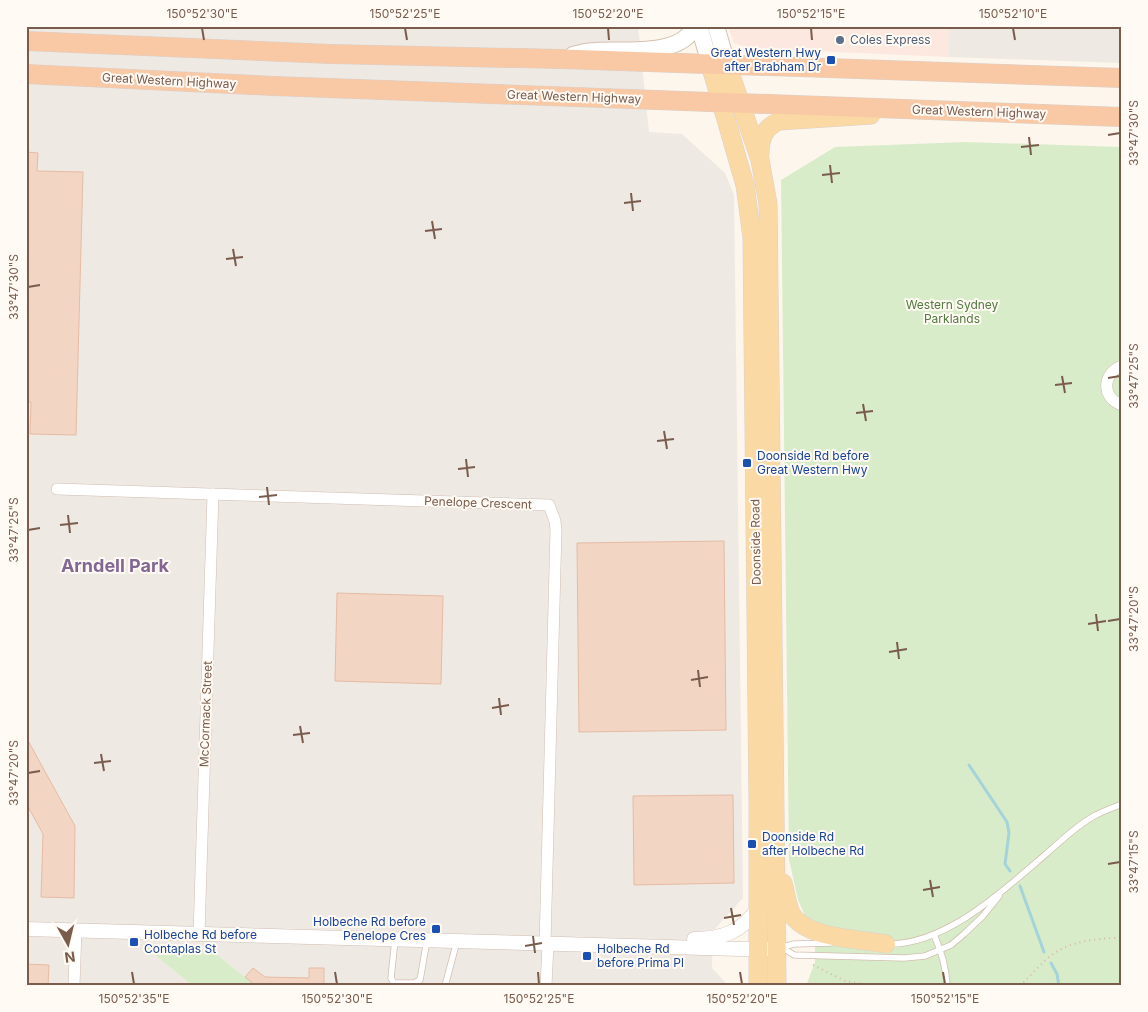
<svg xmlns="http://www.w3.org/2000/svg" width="1148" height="1012" font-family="Inter,sans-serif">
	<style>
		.commercial { fill: #fde8e0 }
		.industrial { fill: #efe9e4 }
		.green { fill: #d8ecc9 }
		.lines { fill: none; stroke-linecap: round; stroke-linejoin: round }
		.stream { stroke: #a5d3da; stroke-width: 3 }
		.building { fill: #f3d5c3; stroke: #e6bba3 }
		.service-casing { stroke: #d1beb0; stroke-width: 7 }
		.minor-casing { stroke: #d1beb0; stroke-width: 12 }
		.tertiary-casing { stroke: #d1beb0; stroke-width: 15 }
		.secondary-casing { stroke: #d6c0b0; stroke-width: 18 }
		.primary-casing { stroke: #dad1cd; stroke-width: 19 }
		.trunk-casing { stroke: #dad1cd; stroke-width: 20 }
		.path { stroke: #d9b8a5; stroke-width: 2; stroke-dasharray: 1 4; stroke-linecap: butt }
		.service { stroke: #fff; stroke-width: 5.5 }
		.minor { stroke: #fff; stroke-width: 11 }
		.tertiary { stroke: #fff; stroke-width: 14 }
		.secondary { stroke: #fff; stroke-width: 16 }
		.primary { stroke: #fbd9a5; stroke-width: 18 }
		.trunk { stroke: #f9c8a4; stroke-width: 19 }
		.ticks { fill: none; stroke: #7a5c4d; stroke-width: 2 }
		.service-dot { fill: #5c6f8a; stroke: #fffaf3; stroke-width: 2 }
		.transit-dot { fill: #1a4fb4; stroke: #fffaf3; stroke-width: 2 }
		.labels { text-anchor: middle; stroke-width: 4; stroke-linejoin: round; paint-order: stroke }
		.service-label { font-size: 12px; fill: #4e5e75; stroke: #fffaf3; text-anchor: start }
		.transit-label { font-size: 12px; fill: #164399; stroke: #fffaf3; text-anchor: start }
		.street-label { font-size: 12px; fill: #7a5c4d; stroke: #fffaf3 }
		.park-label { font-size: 12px; fill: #537a41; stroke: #fffaf3 }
		.district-label { font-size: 18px; font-weight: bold; fill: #846695; stroke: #fffaf3 }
		.neatline { fill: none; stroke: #7a5c4d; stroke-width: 2 }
		.ticks-label { font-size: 12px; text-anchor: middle; fill: #7a5c4d }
	</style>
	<rect width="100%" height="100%" fill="#fdf6ec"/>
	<polygon class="commercial" points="728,26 949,26 948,57 748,48 734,43"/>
	<g class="industrial">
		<polygon points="26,26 638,26 649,132 682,134 725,173 734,195 743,898 713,931 712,968 729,986 256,986 210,949 145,947 193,986 26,986"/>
		<polygon points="949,26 1122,26 1122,63 948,57"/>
	</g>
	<g class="green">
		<polygon points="965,142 1122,147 1122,986 806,986 815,962 815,938 798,900 789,859 781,180 835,147"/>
		<polygon points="145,947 210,949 256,986 193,986"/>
	</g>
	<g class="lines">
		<g class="stream">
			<polyline points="969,765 1007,822 1009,833 1005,864 1010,871"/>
			<polyline points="1020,886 1044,952"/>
			<polyline points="1051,963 1057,974 1059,986"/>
		</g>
	</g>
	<g class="building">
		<polygon points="26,152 38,153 37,171 83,172 76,435 30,434 31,402 26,402"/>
		<polygon points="724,541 726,730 579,732 577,543"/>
		<polygon points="337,593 443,596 441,684 335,681"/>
		<polygon points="26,737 75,826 74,898 41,897 43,834 26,803"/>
		<polygon points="733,795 734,883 634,885 633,796"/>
		<polygon points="26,964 49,965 48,986 26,986"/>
		<polygon points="253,968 265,977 309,978 309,968 324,968 324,986 256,986 245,977"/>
	</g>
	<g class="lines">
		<g class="service-casing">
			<g id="service">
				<path d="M934,935C942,952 946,967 947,986"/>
				<polyline points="395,940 391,978 394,983 414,983 420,980 427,940"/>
				<path d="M888,944C946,945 1004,890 1046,854C1061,841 1076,826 1094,816C1103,811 1112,808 1122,804"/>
				<polyline points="778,948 794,944 831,943"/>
				<polyline points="783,948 794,955 904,958 925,956 951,945 964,934 982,917 999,896"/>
				<polyline points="445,986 457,941"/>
			</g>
		</g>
		<g class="minor-casing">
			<g id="minor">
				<path d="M1122,366C1102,373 1101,398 1122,405"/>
				<polyline points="57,489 549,505 555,521 556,530 545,944"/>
				<polyline points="199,934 213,494"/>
				<polyline points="74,986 76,930"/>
				<polyline points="546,986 548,944"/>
			</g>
		</g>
		<g class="tertiary-casing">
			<g id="tertiary">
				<polyline points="26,929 739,949 768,949"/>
				<path d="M694,939C722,939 742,932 758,908"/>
			</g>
		</g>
		<g class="secondary-casing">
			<g id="secondary">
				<polyline points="699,26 710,64"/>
				<polyline points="716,26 727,64"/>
				<path d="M573,55C580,53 588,51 596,51C622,49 683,57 694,26"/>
			</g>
		</g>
		<g class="primary-casing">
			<g id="primary">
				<polyline points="710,64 745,185 752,237 758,800 758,986"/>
				<polyline points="727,64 760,160 768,204 777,986"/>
				<path d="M760,154C760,138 764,128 779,121L871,115"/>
				<path d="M783,883C786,893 787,905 791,913C805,939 860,939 886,944"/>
			</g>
		</g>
		<g class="trunk-casing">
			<g id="trunk">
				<polyline points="26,41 330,54 561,59 1122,78"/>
				<polyline points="26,74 274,86 1122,117"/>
			</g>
		</g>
		<g class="path">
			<polyline points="813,965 845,981 876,986"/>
			<path d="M1020,986C1029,977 1038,967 1048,958C1068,941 1096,938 1122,938"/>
		</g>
		<use href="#service" class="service"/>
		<use href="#minor" class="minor"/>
		<use href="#tertiary" class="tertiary"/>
		<use href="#secondary" class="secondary"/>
		<use href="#primary" class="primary"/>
		<use href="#trunk" class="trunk"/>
	</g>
	<path class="ticks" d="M202,28L204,40M405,28L407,40M608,28L609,40M811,28L812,40M1013,28L1015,40M1108,135L1120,133M1029,137L1031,155M1021,147L1039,145M830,165L832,183M822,175L840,173M631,193L633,211M624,203L641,201M432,221L435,239M425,231L442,229M233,249L236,266M226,259L243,257M28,287L40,285M1062,376L1065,393M1108,378L1120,376M1055,385L1072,383M863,404L866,421M856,413L873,411M664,431L667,449M657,441L674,439M466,459L468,477M458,469L475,467M267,487L269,505M259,497L277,495M68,515L70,533M60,525L78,523M28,530L40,528M1096,614L1098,631M1108,621L1120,619M1088,624L1106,621M897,642L899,659M889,652L907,649M698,670L700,687M691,680L708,677M499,698L501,715M492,708L509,705M300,726L303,743M293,735L310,733M101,754L104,771M94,763L111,761M28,773L40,771M1108,864L1120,862M930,880L933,897M923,890L940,887M731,908L734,925M724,918L741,915M533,936L535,953M525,946L542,943M132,972L134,984M335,972L337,984M538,972L539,984M740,972L742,984M943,972L945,984"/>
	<circle class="service-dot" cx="840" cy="40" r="5"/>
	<g class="transit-dot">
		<rect x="826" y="55" width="10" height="10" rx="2.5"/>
		<rect x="742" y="458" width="10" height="10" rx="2.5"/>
		<rect x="747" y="839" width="10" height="10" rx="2.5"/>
		<rect x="431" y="924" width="10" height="10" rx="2.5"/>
		<rect x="129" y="937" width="10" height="10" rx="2.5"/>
		<rect x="582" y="951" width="10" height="10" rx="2.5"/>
	</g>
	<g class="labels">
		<g class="service-label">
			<text x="850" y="44">Coles Express</text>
		</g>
		<g class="transit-label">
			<text x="821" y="57" text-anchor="end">Great Western Hwy<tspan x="821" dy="14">after Brabham Dr</tspan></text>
			<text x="757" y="460">Doonside Rd before<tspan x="757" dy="14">Great Western Hwy</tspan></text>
			<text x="762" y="841">Doonside Rd<tspan x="762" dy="14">after Holbeche Rd</tspan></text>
			<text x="426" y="926" text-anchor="end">Holbeche Rd before<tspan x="426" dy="14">Penelope Cres</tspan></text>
			<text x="144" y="939">Holbeche Rd before<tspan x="144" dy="14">Contaplas St</tspan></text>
			<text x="597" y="953">Holbeche Rd<tspan x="597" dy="14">before Prima Pl</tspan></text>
		</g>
		<g class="street-label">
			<text transform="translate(169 81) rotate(3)" y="4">Great Western Highway</text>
			<text transform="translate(574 97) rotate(2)" y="4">Great Western Highway</text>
			<text transform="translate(979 112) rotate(2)" y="4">Great Western Highway</text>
			<text transform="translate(478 503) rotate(2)" y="4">Penelope Crescent</text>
			<text transform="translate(756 542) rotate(-91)" y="4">Doonside Road</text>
			<text transform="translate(206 714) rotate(-88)" y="4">McCormack Street</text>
		</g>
		<g class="park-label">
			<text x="952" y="309">Western Sydney<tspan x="952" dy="14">Parklands</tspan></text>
		</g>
		<g class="district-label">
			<text x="115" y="572">Arndell Park</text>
		</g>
	</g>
	<rect width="1148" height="1012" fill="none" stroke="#fffaf3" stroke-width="55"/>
	<g transform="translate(68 944) rotate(172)" stroke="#fffaf3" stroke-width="4" paint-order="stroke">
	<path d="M0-4L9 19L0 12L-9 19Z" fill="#7a5c4d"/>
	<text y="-8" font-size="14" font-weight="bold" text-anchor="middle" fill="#7a5c4d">N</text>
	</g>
	<rect x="28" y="28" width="1092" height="956" class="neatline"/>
	<g class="ticks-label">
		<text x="202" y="18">150°52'30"E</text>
		<text x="405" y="18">150°52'25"E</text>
		<text x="608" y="18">150°52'20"E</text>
		<text x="811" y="18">150°52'15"E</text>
		<text x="1013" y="18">150°52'10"E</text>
		<text transform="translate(1134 133) rotate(-90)" y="4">33°47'30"S</text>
		<text transform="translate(14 287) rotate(-90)" y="4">33°47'30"S</text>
		<text transform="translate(1134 376) rotate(-90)" y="4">33°47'25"S</text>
		<text transform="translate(14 530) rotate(-90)" y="4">33°47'25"S</text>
		<text transform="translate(1134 619) rotate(-90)" y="4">33°47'20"S</text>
		<text transform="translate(14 773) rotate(-90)" y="4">33°47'20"S</text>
		<text transform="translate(1134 862) rotate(-90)" y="4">33°47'15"S</text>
		<text x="134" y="1003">150°52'35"E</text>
		<text x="337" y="1003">150°52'30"E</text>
		<text x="539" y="1003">150°52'25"E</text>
		<text x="742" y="1003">150°52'20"E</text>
		<text x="945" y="1003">150°52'15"E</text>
	</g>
</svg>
